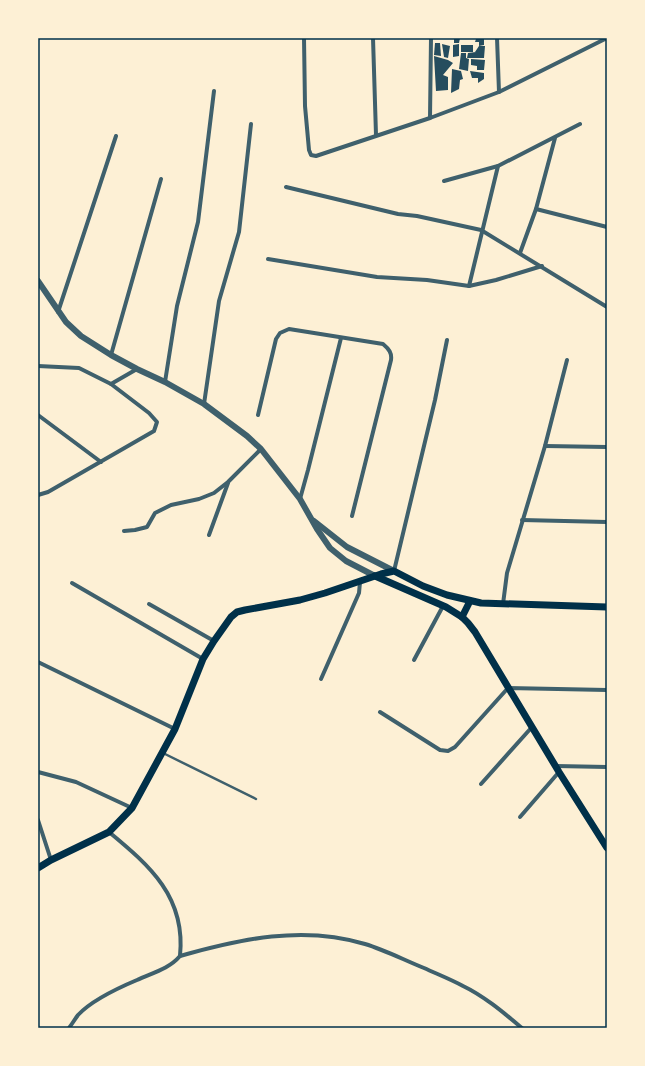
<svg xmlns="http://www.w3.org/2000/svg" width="645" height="1066" font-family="'Roboto Condensed',sans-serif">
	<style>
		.building { fill: #264d5e }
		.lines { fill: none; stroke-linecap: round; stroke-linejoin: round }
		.service { stroke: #3f606c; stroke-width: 2.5 }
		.minor { stroke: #3f606c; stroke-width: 4 }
		.tertiary { stroke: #3f606c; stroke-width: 6 }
		.secondary { stroke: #003049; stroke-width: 7 }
		.neatline { fill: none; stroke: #003049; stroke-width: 1.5 }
	</style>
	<rect width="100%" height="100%" fill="#fdf0d5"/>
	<g class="building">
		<polygon points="454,38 460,38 459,43 454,43"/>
		<polygon points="479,38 484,38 484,45 479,46 479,42 475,42 476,39"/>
		<polygon points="435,43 440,43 441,56 434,55"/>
		<polygon points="442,44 450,46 448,58 444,57"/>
		<polygon points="459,44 459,56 453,57 453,45"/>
		<rect x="461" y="45" width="12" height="7"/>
		<polygon points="479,46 485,46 484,58 467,58 468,53 476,52 475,52"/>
		<polygon points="461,53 466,53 466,58 469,59 468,71 459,69"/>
		<polygon points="434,56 448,60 453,63 443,75 448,77 448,90 436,91"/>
		<polygon points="471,59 485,60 484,70 477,70 477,66 471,65"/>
		<polygon points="452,69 461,71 463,79 460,80 459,89 451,93"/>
		<polygon points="470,71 484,73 484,79 478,83 478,78 472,78"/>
	</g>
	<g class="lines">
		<polyline class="service" points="163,753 256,799"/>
		<g class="minor">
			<polyline points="304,38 305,106 309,150 311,155 316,156 430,118 499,92 607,38"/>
			<polyline points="373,38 376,135"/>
			<polyline points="497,38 499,92"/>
			<polyline points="430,118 431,38"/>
			<polyline points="444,181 498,166 580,124"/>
			<polyline points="286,187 398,214 417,216 481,230 607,307"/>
			<polyline points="536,209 607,227"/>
			<polyline points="520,253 536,209 555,138"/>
			<polyline points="268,259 377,277 427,280 469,286 496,280 542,266"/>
			<polyline points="469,286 498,166"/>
			<polyline points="58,312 116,136"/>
			<polyline points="111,355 161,179"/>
			<polyline points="38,366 79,368 111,384 149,413 157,422 154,431 48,492 38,495"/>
			<polyline points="165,382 177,306 198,222 214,91"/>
			<polyline points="111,384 137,369"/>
			<polyline points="204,404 219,301 239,232 251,124"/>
			<polyline points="38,415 101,462"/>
			<path d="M258,415L276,339L280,333L289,329L383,344C389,349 392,353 391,360L352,516"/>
			<polyline points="545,446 607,447"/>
			<polyline points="300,499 308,470 341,338"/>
			<polyline points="522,520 607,522"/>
			<polyline points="124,531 135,530 147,527 155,513 171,505 199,499 214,493 228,482 261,449"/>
			<polyline points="209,535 228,483"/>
			<polyline points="394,571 435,400 447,340"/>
			<polyline points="72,583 203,659"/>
			<polyline points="149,604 214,641"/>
			<polyline points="503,604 507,573 545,446 567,360"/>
			<polyline points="414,660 443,606"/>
			<polyline points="38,662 175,729"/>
			<polyline points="321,679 359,593 360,582"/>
			<polyline points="380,712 440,750 448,751 455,747 508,688 607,690"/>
			<polyline points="556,766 607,767"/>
			<polyline points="38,772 76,782 132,808"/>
			<polyline points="481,784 532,727"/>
			<polyline points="520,817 559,772"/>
			<polyline points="38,820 51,860"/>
			<path d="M109,832C150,866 186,897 180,956"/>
			<path d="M69,1028C72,1024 75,1019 78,1015C92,1000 118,988 137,980C152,973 169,969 180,956C240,939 303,925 365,944C385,950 404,960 424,968C437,974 450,979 463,986C484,996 504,1013 522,1028"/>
		</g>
		<g class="tertiary">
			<polyline points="38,281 66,322 81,336 111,355 137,369 165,382 204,404 247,436 261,449 300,499 317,529 330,548 346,561 375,576"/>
			<polyline points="314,521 347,547 394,571"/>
		</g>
		<g class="secondary">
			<polyline points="375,576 446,607 462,617 468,623 475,632 559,772 607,848"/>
			<polyline points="462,617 470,601"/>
			<polyline points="38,868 51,860 109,832 132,808 175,729 203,659 214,641 231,617 237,612 245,610 300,600 325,593 381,574 394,571 423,586 447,595 481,603 607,607"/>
		</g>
	</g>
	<rect width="645" height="1066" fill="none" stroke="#fdf0d5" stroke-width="78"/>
	<rect x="39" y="39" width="567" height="988" class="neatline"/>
</svg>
